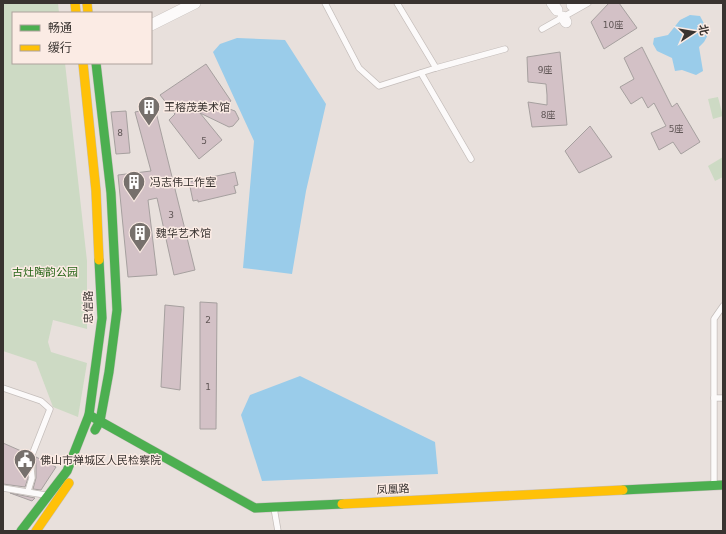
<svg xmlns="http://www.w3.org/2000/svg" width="726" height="534" font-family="'DejaVu Sans','Noto Sans SC',sans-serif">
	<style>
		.green { fill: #cddac4 }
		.water { fill: #9accea }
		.building { fill: #d3c1c6; stroke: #a6a09f }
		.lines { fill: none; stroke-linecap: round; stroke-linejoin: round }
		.lane-casing { stroke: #c5bebb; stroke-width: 7 }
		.street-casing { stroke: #c5bebb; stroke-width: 12 }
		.fast-casing { stroke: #c5bebb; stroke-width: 10 }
		.slow-casing { stroke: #c5bebb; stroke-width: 10 }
		.lane { stroke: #fcfafa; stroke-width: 5.5 }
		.street { stroke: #fcfafa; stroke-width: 11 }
		.fast { stroke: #4caf50; stroke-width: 9 }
		.slow { stroke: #ffc107; stroke-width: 9 }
		.labels { text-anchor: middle; stroke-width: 3; stroke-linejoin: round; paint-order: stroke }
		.number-label { font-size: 9px; fill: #605656 }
		.poi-label { font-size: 11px; fill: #393330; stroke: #fbebe4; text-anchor: start }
		.park-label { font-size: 11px; fill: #266516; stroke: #fbebe4 }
		.street-label { font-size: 11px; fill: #393330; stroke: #fbebe4 }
	</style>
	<rect width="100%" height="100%" fill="#e8e0dc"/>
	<g class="green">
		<polygon points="3,3 58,3 59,13 13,13 13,63 65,63 87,261 87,329 53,320 48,342 51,352 87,363 78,417 53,407 36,362 3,351"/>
		<polygon points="718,97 723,116 713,119 708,99"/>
		<polygon points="723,157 723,177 715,181 708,166"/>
	</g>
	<g class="water">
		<polygon points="690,15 700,16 709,33 704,42 699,47 703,71 696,75 682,70 675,71 672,58 657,51 653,44 654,38 668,35 680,20"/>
		<polygon points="237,38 285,40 326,104 306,191 292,274 243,268 254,141 213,52 220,44"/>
		<polygon points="300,376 435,442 438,474 262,481 241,415 250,395"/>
	</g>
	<g class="building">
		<polygon points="609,3 619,3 637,28 604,49 591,22"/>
		<polygon points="642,47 672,107 677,103 700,142 681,154 673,142 659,150 651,133 666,126 654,103 648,108 642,97 631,104 620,87 634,79 624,58"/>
		<polygon points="560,52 567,125 532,127 528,102 547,105 547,95 546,84 528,82 527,57"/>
		<polygon points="206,64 231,101 224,107 235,111 239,119 233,126 229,127 200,113 222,140 199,159 169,120 175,114 160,95"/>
		<polygon points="155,108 195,270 174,275 157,198 148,200 157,275 128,277 118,175 151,171 135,112"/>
		<polygon points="126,111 130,153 116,154 111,112"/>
		<polygon points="590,126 612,157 579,173 565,151"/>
		<polygon points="235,172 238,185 234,186 236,193 198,202 198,200 193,201 189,182"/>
		<polygon points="200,302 217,303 216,429 200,429"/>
		<polygon points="165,305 184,307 180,390 161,387"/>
		<polygon points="3,443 28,454 26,460 28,478 25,487 3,484"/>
		<polygon points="36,457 56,467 41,490 33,489 36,478"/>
		<polygon points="10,493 35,498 32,501"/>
	</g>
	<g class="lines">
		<g class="lane-casing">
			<g id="lane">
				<polyline points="325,3 359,68 379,86 436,68 397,3"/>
				<polyline points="542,29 588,3"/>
				<polyline points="436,68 505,49"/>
				<polyline points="421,73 471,159"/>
				<polyline points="3,388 41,401 50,409 30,460 32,478 28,491"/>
				<polyline points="714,398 723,398"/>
				<polyline points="714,485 714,319 723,306"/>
				<polyline points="3,488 45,495"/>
				<polyline points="274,508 278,531"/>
			</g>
		</g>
		<g class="street-casing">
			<g id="street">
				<polyline points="552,3 557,10"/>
				<polyline points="572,5 576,3"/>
				<polyline points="563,17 566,22"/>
				<polyline points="151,25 195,3"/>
			</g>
		</g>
		<g class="fast-casing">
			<g id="fast">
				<polyline points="89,415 255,508 342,504"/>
				<polyline points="95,430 100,421 109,372 117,310 111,193 96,63"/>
				<polyline points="623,490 723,485"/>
				<polyline points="21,531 67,471 89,415 102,318 99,260"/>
			</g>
		</g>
		<g class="slow-casing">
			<g id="slow">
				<polyline points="75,3 76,13"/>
				<polyline points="87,3 88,13"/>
				<polyline points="83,63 96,191 99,260"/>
				<polyline points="342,504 623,490"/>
				<polyline points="36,531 69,483"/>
			</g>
		</g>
		<use href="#lane" class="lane"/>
		<use href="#street" class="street"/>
		<use href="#fast" class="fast"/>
		<use href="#slow" class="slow"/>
	</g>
	<defs>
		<g id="building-pin" transform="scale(1.15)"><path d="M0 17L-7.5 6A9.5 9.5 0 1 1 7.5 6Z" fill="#76706c" stroke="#fbebe4"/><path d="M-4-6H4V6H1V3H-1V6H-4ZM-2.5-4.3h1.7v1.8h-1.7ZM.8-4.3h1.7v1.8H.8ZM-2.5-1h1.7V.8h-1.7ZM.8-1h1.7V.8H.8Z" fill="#fff"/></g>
		<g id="civic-pin" transform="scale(1.15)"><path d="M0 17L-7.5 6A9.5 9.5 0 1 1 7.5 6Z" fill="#76706c" stroke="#fbebe4"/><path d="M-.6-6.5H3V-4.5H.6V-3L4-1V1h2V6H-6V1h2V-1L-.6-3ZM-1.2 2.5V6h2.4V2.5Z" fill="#fff"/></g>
	</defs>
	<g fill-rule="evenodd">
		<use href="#building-pin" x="149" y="107"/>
		<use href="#building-pin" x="134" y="182"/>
		<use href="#building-pin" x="140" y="233"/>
		<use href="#civic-pin" x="25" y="460"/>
	</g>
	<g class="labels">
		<g class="number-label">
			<text x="613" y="28">10座</text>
			<text x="545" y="73">9座</text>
			<text x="548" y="118">8座</text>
			<text x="676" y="132">5座</text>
			<text x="120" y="136">8</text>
			<text x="204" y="144">5</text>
			<text x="171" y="218">3</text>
			<text x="208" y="323">2</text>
			<text x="208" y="390">1</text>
		</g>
		<g class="poi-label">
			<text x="164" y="111">王榕茂美术馆</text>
			<text x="150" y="186">冯志伟工作室</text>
			<text x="156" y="237">魏华艺术馆</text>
			<text x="40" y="464">佛山市禅城区人民检察院</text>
		</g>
		<g class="park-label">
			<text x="45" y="276">古灶陶韵公园</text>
		</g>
		<g class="street-label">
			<text transform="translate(88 307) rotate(-90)" y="4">忠信路</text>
			<text transform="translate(393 489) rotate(-3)" y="4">凤凰路</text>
		</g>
	</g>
	<rect width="726" height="534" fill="none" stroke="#393330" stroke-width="8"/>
	<rect x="12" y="12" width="140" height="52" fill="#fbebe4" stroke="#ada19c"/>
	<rect x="20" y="25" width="20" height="6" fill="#4caf50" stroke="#ada19c"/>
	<text x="48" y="32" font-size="12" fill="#393330">畅通</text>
	<rect x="20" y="45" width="20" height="6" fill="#ffc107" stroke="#ada19c"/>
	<text x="48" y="52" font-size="12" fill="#393330">缓行</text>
	<g transform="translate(694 32) rotate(78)" stroke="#fbebe4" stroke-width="3" paint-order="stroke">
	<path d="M0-3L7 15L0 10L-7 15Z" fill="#393330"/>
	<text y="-6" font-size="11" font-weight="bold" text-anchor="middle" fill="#393330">北</text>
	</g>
</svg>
